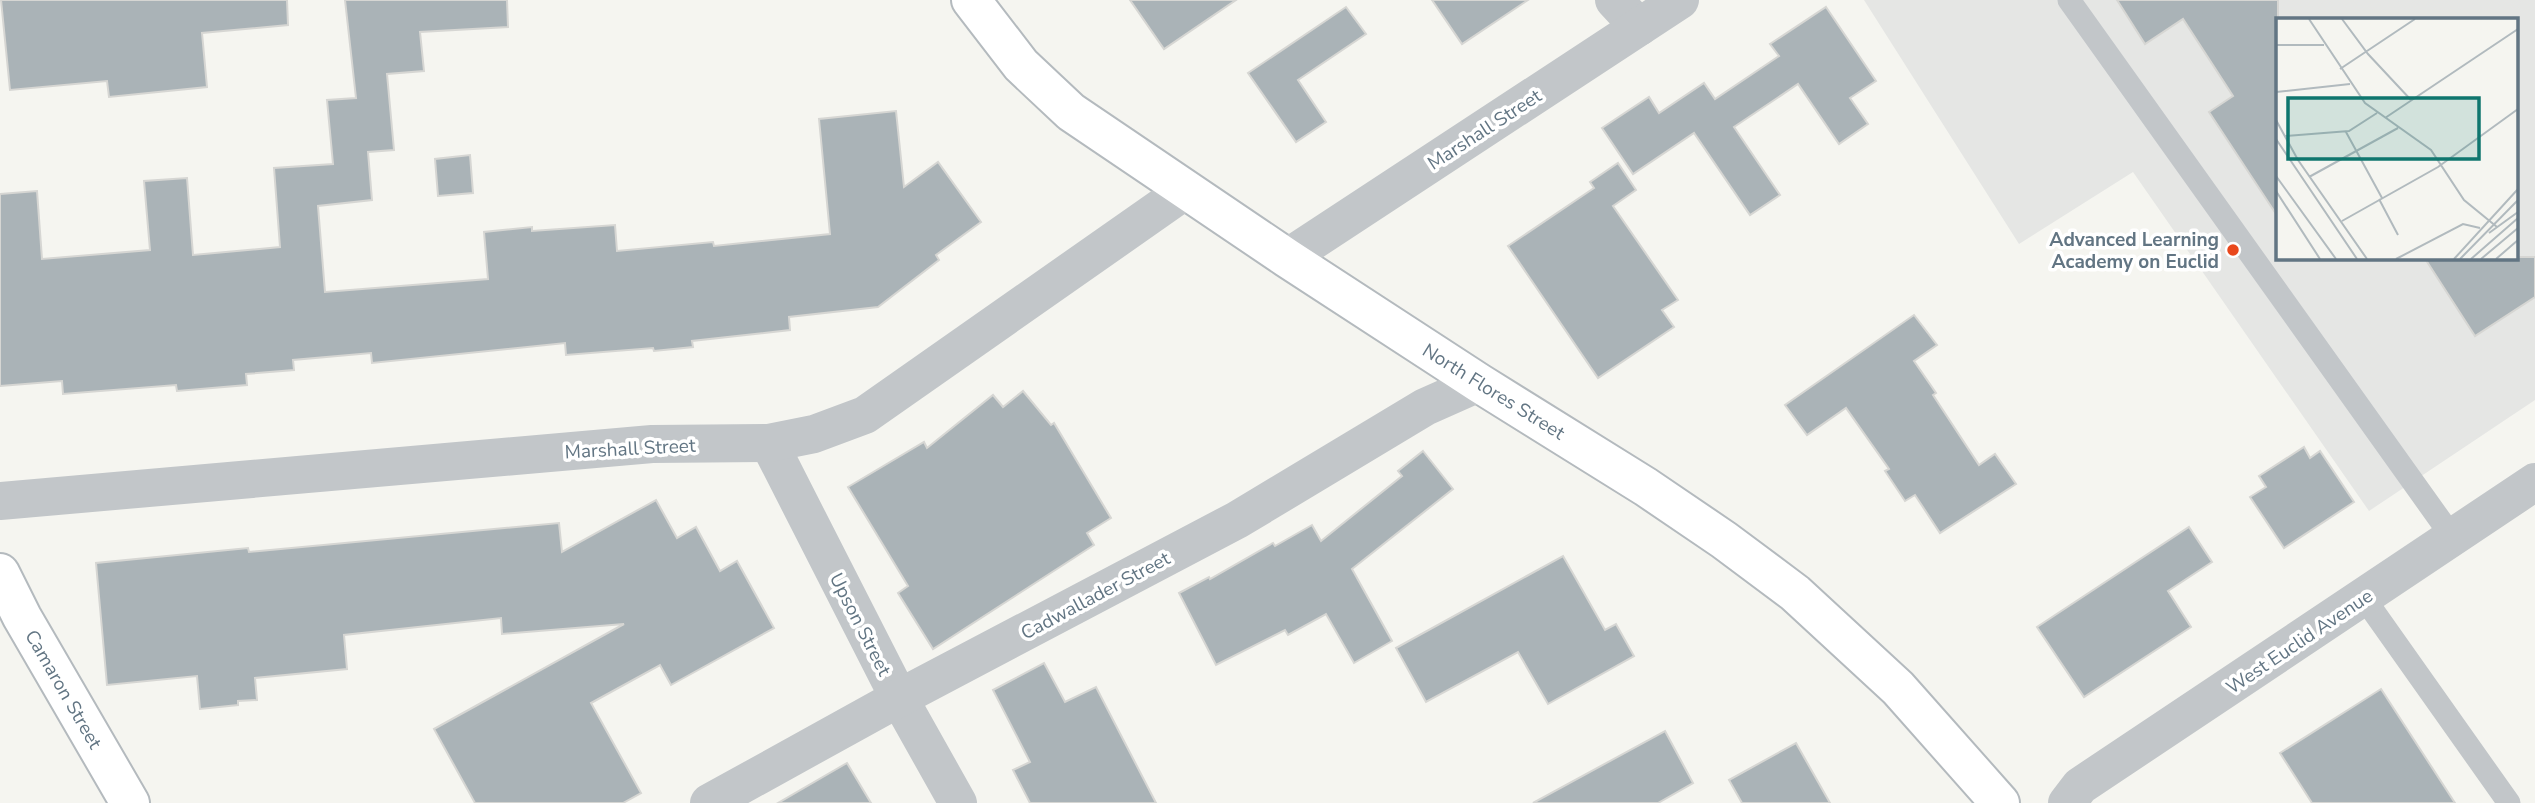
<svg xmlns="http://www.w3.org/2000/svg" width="2535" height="803" font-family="'Nunito Sans',sans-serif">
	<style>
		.built { fill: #e5e6e4; fill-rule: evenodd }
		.building { fill: #aab3b7; stroke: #d6d6d3; stroke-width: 2 }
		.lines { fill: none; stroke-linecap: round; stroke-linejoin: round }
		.secondary-casing { stroke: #b4babe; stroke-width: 42 }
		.service { stroke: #c2c6c9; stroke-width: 23 }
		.minor { stroke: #c2c6c9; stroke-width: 38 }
		.secondary { stroke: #fff; stroke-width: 38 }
		.poi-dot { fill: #e9481c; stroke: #fff; stroke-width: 2.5 }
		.labels { text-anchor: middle; stroke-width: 7; stroke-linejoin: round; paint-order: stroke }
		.street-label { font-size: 19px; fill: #627583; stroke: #fff }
		.poi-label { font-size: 19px; font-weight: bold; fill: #627583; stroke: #fff; text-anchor: end }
		.inset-road { fill: none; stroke: #b1babe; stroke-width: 2 }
		.view { fill: #0f766e; fill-opacity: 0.15; stroke: #0f766e; stroke-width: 3.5 }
		.inset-edge { fill: none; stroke: #627583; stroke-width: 3.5 }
	</style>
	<rect width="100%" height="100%" fill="#f5f5f0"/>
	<path class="built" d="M1864,0H2535V400L2369,511L2133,172L2019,244ZM2278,19H2516V257H2278Z"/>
	<g class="building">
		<polygon points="1,0 287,0 288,25 202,33 207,87 109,97 107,81 10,90"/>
		<polygon points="345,0 507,0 508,27 420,32 424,71 387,74 394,150 368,152 372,200 318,206 325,292 488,279 484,232 532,227 532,231 615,225 617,251 713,242 714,246 830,234 819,119 896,111 904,187 938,162 981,222 936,255 939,260 878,307 789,317 790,330 692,341 693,347 654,351 653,348 566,355 565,343 372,363 371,353 293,360 294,370 246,374 247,385 177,391 176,385 63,394 62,381 0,386 0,194 37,191 42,259 150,250 144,181 187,178 193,255 280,247 274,168 333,164 327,100 356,98"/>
		<polygon points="1130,0 1236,0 1164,49"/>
		<polygon points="1432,0 1528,0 1462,44"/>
		<polygon points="2117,0 2278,0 2278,217 2209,112 2233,96 2183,19 2145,44"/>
		<polygon points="1346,7 1366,34 1298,80 1326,122 1296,142 1248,73"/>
		<polygon points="1826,7 1876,81 1850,98 1868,124 1839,144 1798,84 1734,127 1780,195 1750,215 1694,133 1633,174 1602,128 1649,97 1659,113 1704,83 1715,99 1779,56 1770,44"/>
		<polygon points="470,155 473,193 438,196 435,159"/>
		<polygon points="1618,163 1636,190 1613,206 1678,300 1662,310 1674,327 1598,378 1508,246 1594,188 1590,182"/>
		<polygon points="2424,257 2535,257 2535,297 2475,336"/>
		<polygon points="1914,315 1937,345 1914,361 1936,393 1933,395 1979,465 1995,454 2016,484 1940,533 1915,495 1905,501 1885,471 1889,469 1846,408 1807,435 1785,405"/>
		<polygon points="1023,391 1051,425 1054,423 1111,518 1087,533 1094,545 933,649 898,593 908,586 848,487 924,442 927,448 993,395 1003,407"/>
		<polygon points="2304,447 2310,458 2320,451 2354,502 2284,548 2250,497 2266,487 2259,476"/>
		<polygon points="1423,451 1453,489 1352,569 1392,641 1354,663 1326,614 1288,635 1285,630 1216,665 1179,593 1209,577 1210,579 1273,543 1275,546 1312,525 1321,541 1402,476 1398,471"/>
		<polygon points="656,500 677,538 696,527 720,571 737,561 774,628 671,685 660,665 591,703 641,793 623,803 475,803 434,729 624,624 502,634 501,618 344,635 347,669 255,678 257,700 238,701 238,705 200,709 197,676 107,685 96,563 248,548 249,552 559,523 562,552"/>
		<polygon points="2189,527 2212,562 2168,591 2191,627 2084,697 2037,627"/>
		<polygon points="1563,556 1605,630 1616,624 1634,656 1548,704 1518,652 1426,702 1396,648"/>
		<polygon points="1044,663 1065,702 1096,687 1156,803 1030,803 1013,770 1030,762 993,690"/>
		<polygon points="2381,689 2455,803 2312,803 2280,753"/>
		<polygon points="1665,731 1693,783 1658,803 1533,803"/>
		<polygon points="1796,743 1830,803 1742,803 1729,780"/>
		<polygon points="847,763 871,803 778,803"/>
	</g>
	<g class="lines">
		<g class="secondary-casing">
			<g id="secondary">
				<polyline points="971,0 1021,65 1071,112 1287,258 1479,383 1646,487 1724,540 1795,593 1898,688 2000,803"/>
				<polyline points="0,573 22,617 130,803"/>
			</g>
		</g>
		<g class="service">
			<polyline points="2069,0 2453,538"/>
			<polyline points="2364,598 2509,803"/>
		</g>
		<g class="minor">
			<polyline points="1614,0 1639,27"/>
			<polyline points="1287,258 1680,0"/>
			<polyline points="769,443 899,698 958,803"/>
			<polyline points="0,501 652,444 769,443 814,434 865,415 1186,190"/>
			<polyline points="709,803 899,698 1237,520 1425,407 1479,383"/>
			<polyline points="2067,803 2080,786 2535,482"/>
		</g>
		<use href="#secondary" class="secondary"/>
	</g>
	<circle class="poi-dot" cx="2233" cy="250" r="7"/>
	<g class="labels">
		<g class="street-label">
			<text transform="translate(1484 129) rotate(-33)" y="7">Marshall Street</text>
			<text transform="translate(1494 391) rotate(32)" y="7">North Flores Street</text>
			<text transform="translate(630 448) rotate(-3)" y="7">Marshall Street</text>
			<text transform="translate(1095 595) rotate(-28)" y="7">Cadwallader Street</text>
			<text transform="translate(861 624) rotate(63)" y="7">Upson Street</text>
			<text transform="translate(2299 641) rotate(-34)" y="7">West Euclid Avenue</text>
			<text transform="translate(64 689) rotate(60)" y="7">Camaron Street</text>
		</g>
		<g class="poi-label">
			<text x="2219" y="246">Advanced Learning<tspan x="2219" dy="22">Academy on Euclid</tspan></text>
		</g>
	</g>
	<g transform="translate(2276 18)">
		<rect width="242" height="242" fill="#f5f5f0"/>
		<path class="inset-road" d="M33,1L89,85L155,132L188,182L221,209M66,1L92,36L135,82M0,27H48M64,51L139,1M0,74L74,66M109,100L242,11M0,102L22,142L91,241M70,114L106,180M9,118L73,113L101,95M0,121L81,241M0,158L60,241M33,159L122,110M0,173L44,241M103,181L122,217M66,203L162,149L242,91M213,215L242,194M120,241L187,206L204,210M178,241L242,171M184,241L242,182M195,241L242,200M205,241L242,210M220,241L242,222"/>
		<path class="view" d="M12,80H203V141H12Z"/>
		<rect width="242" height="242" class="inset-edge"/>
	</g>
</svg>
